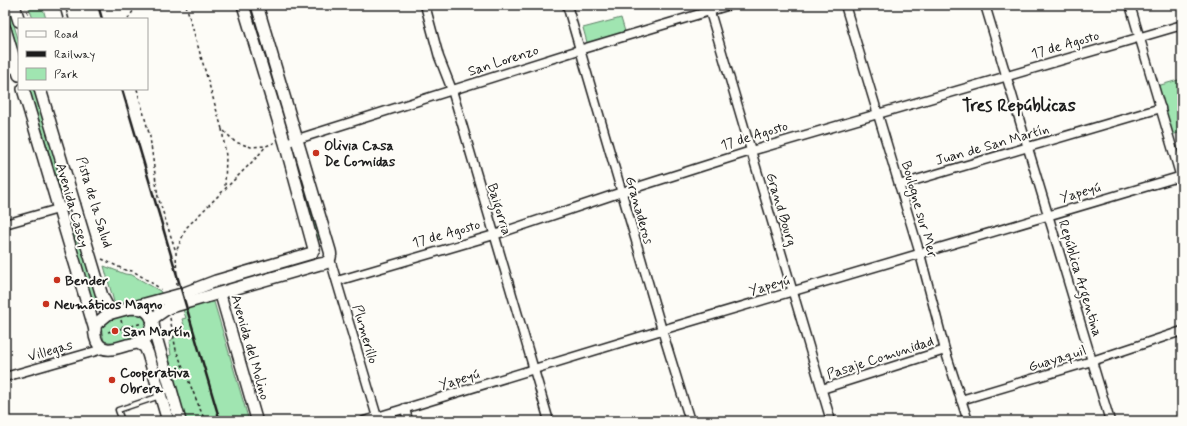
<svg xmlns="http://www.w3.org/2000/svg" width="1187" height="426" font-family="Mynerve,sans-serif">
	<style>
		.green { fill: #a0e5b1; stroke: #5e8066 }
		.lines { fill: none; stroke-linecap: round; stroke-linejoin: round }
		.service-casing { stroke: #1c1c1c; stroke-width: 7 }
		.minor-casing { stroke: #1c1c1c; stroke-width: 11 }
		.tertiary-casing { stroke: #1c1c1c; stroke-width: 13 }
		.secondary-casing { stroke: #1c1c1c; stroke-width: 14 }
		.path { stroke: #1c1c1c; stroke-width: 1.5; stroke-dasharray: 3 3; stroke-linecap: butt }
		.service { stroke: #fdfcf7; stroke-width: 4 }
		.minor { stroke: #fdfcf7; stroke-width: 8 }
		.tertiary { stroke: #fdfcf7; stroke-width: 10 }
		.secondary { stroke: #fdfcf7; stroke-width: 11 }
		.rail { stroke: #1c1c1c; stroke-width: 2.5 }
		.poi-dot { fill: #c8321e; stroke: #fdfcf7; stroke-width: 1.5 }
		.labels { text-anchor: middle; stroke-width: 4; stroke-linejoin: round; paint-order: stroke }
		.street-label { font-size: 14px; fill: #1c1c1c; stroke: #fdfcf7 }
		.poi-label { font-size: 14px; font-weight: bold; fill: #1c1c1c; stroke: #fdfcf7; text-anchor: start }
		.district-label { font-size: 18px; font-weight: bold; fill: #1c1c1c; stroke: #fdfcf7 }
	</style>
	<rect width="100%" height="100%" fill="#fdfcf7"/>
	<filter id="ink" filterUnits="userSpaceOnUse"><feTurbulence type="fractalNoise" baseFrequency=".025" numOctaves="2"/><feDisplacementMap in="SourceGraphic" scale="8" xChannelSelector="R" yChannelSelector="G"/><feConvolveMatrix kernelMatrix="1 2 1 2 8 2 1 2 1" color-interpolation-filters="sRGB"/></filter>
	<g filter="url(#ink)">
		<g class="green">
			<polygon points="5,5 8,5 19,42 18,52"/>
			<polygon points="28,5 42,5 46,19 33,19"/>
			<polygon points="252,11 254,11 285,117 282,118 251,12"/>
			<polygon points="621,18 626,35 588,46 583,28"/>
			<polygon points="1182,79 1182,132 1171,135 1157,86"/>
			<polygon points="29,89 34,89 66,193 62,194"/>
			<polygon points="295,154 296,154 321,238 319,240 316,239 293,156"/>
			<polygon points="71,221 78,245 83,250 97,301 92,303 69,222"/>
			<polygon points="309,261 238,284 236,280 294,263 298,264"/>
			<polygon points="104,266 125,274 132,275 160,291 162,294 120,305 116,304 114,302"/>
			<polygon points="214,302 249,421 186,421 168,356 171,355 169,343 184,325 182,319 186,318 182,307"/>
			<path d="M128,315H138L147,319C151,339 118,345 104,341L101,328C108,319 118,317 128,315Z"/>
		</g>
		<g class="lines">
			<g class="service-casing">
				<g id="service">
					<polyline points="62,5 66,19"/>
					<polyline points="122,421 118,410 160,396"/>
				</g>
			</g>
			<g class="minor-casing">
				<g id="minor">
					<polyline points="425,5 439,57 452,90 549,421"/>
					<polyline points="567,5 662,330 690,421"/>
					<polyline points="708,5 831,421"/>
					<polyline points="845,5 920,254 945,350 968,421"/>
					<polyline points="985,5 1110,421"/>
					<polyline points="1130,5 1182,181"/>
					<polyline points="5,70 19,67"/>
					<polyline points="285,143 579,50 730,5"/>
					<polyline points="899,185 1161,108"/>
					<polyline points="5,224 76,204"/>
					<polyline points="330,259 377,417"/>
					<polyline points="337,281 494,235 622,192 751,151 1182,25"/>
					<polyline points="5,377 103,349"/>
					<polyline points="822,389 945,350"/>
					<polyline points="961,400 1092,361 1182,331"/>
					<polyline points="405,408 408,421"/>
					<polyline points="364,421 662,330 1182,176"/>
				</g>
			</g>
			<g class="tertiary-casing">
				<polyline id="tertiary" points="220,293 257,421"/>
			</g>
			<g class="secondary-casing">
				<g id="secondary">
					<polyline points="14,5 19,21"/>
					<polyline points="243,5 285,143 314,249"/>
					<polyline points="5,29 19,75"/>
					<polyline points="23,89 95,330"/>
					<polyline points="40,89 102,296 111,313"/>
					<polyline points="130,308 182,294 216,281 312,253"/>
					<path d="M130,308C142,308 149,309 153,322C151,329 149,334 145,339C140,343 133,344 127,345C117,348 103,354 97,342C94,335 94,331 96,324L108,314Z"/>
					<path d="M152,319L168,308L320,264C328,264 332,258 330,251L257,5"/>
					<polyline points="153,323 154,330 180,421"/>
					<polyline points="138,343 145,347 148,354 168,421"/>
				</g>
			</g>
			<g class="path">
				<polyline points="25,5 30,19"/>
				<polyline points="186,5 222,129 235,142 251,147 266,146"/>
				<polyline points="128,19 137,5"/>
				<polyline points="137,89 150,137 158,197 176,252"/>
				<polyline points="222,129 226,156 225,187"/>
				<polyline points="102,259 125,270 133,271 161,289"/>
				<polyline points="177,285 176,252 186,228 257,157 266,146 276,142"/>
				<polyline points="170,318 176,350 205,421"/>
				<polyline points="121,320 125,336"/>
				<polyline points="108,332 143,323"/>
			</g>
			<use href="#service" class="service"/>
			<use href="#minor" class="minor"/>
			<use href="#tertiary" class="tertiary"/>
			<use href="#secondary" class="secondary"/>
			<g class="rail">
				<polyline points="98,5 102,19"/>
				<polyline points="122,89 220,421"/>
			</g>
		</g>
	</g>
	<g class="poi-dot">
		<circle cx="316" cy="153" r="4"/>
		<circle cx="57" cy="280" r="4"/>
		<circle cx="46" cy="304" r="4"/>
		<circle cx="115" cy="331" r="4"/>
		<circle cx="112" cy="380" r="4"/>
	</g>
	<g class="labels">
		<g class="street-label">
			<text transform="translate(1065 44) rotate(-16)" y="5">17 de Agosto</text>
			<text transform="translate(503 60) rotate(-18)" y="5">San Lorenzo</text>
			<text transform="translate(754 135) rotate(-17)" y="5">17 de Agosto</text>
			<text transform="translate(992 144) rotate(-16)" y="5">Juan de San Martín</text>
			<text transform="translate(1080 192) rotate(-16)" y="5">Yapeyú</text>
			<text transform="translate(95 202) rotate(73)" y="5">Pista de la Salud</text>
			<text transform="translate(73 205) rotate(74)" y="5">Avenida Casey</text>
			<text transform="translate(500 209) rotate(73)" y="5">Baigorria</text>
			<text transform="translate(782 209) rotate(73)" y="5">Grand Bourg</text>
			<text transform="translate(920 209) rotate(74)" y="5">Boulogne sur Mer</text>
			<text transform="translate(640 210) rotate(74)" y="5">Granaderos</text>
			<text transform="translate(446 233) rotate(-16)" y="5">17 de Agosto</text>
			<text transform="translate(1081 278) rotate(73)" y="5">República Argentina</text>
			<text transform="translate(769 285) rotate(-16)" y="5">Yapeyú</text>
			<text transform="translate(366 334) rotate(74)" y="5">Plumerillo</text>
			<text transform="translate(251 347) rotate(74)" y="5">Avenida del Molino</text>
			<text transform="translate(50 350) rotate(-16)" y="5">Villegas</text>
			<text transform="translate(880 357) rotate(-18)" y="5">Pasaje Comunidad</text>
			<text transform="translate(1057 358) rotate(-17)" y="5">Guayaquil</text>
			<text transform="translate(459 379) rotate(-17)" y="5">Yapeyú</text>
		</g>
		<g class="poi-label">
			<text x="324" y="150">Olivia Casa<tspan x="324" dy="16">De Comidas</tspan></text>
			<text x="65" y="285">Bender</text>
			<text x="54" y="309">Neumáticos Magno</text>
			<text x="123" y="336">San Martín</text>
			<text x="120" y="377">Cooperativa<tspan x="120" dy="16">Obrera</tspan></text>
		</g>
		<g class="district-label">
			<text x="1019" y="111">Tres Repúblicas</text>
		</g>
	</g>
	<rect width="1187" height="426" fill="none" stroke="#fdfcf7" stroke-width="20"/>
	<rect x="10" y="10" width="1167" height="406" fill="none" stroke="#1c1c1c" stroke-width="1.5" filter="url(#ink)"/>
	<rect x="18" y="18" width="130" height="72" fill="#fdfcf7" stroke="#a3a29f"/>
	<rect x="26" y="31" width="20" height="6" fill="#fdfcf7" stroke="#a3a29f"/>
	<text x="54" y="38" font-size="12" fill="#1c1c1c">Road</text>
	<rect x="26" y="51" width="20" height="6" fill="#1c1c1c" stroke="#a3a29f"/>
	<text x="54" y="58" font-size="12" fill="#1c1c1c">Railway</text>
	<rect x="26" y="68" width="20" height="12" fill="#a0e5b1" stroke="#a3a29f"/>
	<text x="54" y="78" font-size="12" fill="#1c1c1c">Park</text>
</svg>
